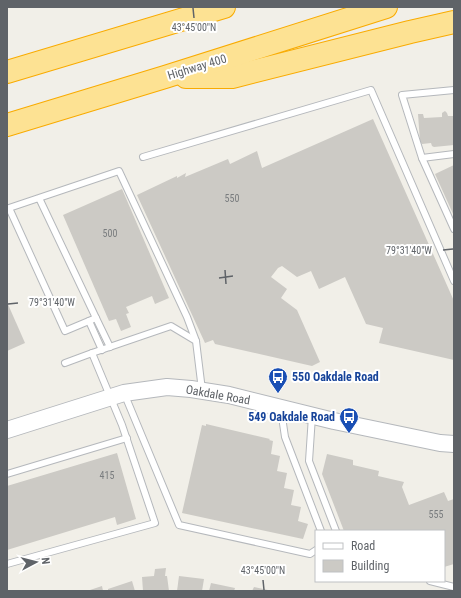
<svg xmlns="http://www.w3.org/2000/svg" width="461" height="598" font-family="'Roboto Condensed',sans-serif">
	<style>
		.building { fill: #cccac5 }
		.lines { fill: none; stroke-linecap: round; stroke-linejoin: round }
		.service-casing { stroke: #b5b8bc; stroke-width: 8 }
		.tertiary-casing { stroke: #b5b8bc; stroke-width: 18 }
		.motorway-casing { stroke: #f9ab00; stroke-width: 24 }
		.service { stroke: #fff; stroke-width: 6 }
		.tertiary { stroke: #fff; stroke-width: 16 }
		.motorway { stroke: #fde293; stroke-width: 22 }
		.ticks { fill: none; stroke: #5f6368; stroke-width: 1.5 }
		.labels { text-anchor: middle; stroke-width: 4; stroke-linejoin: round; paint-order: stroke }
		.number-label { font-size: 10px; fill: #7a7d7f }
		.street-label { font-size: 12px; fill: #5f6368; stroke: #fff }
		.transit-label { font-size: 12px; font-weight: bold; fill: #164399; stroke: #fff; text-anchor: start }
		.ticks-label { font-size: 10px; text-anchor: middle; fill: #5f6368; stroke: #fff; stroke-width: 4; stroke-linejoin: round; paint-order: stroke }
	</style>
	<rect width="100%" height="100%" fill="#f1efe8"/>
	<g class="building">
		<polygon points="445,111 447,113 448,116 454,116 454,145 434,147 432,146 431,143 422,144 420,142 418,114 423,114 424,118 442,117 442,113"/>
		<polygon points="373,119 454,301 454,360 379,343 383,328 366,324 345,277 319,289 311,271 297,277 282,266 278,268 271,277 287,289 281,298 297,310 320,362 312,366 215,344 213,340 205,343 137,195 177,176 177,178 186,173 185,177 228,159 230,164 257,151 262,168"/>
		<polygon points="454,165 454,216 435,174"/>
		<polygon points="122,189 169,298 155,304 152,296 126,307 129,313 126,314 131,327 121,331 116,319 109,321 63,215"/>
		<polygon points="7,302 25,343 7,351"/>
		<polygon points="206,424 270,439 269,440 273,441 271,454 280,456 277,471 287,473 284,488 294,490 291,505 301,507 298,521 308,524 303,539 182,513 202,425 206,426"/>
		<polygon points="117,453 136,519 117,525 115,517 7,550 7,486"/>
		<polygon points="327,454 353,460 353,465 379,471 378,476 404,482 402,487 409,505 444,492 448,501 454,499 454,564 444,567 444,531 344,531 322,474"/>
		<polygon points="166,568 165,576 167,576 169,591 143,591 142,577 154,576 155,569"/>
		<polygon points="179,576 204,579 202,591 177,591"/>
		<polygon points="132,581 135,591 108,591 108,589"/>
		<polygon points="211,583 235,588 234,591 209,591"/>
		<polygon points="102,586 103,591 87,591"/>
		<polygon points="254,587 268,590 268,591 252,591"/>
	</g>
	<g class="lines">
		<g class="service-casing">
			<g id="service">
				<polyline points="454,90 402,95 422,158 454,229"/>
				<polyline points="143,157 371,90 454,281"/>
				<polyline points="422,158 454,154"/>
				<polyline points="39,198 96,318 65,331 9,208 119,171 187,317 196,341"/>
				<polyline points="96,318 110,347"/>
				<polyline points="89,321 102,350"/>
				<polyline points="65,363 92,353"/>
				<polyline points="124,393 179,525 310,554 316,550"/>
				<polyline points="281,410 285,437 321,531"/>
				<polyline points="312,416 309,461 336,531"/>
				<polyline points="7,474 127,438"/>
				<polyline points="7,564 155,523 122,425 92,353 171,326 196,341 202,390"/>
				<polyline points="430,581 454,587"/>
			</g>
		</g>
		<g class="tertiary-casing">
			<polyline id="tertiary" points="7,430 124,393 167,387 191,389 229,395 334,421 440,443 454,444"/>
		</g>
		<g class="motorway-casing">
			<g id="motorway">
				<polyline points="7,72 224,7"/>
				<polyline points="186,77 232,77 410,32 454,22"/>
				<polyline points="7,125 165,77 386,7"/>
			</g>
		</g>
		<use href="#service" class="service"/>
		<use href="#tertiary" class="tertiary"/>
		<use href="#motorway" class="motorway"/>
	</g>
	<path class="ticks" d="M193,8L194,18M443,250L453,249M225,270L226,284M219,278L233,276M8,304L18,303M263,580L264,590"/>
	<defs>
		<g id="bus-pin" transform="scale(1)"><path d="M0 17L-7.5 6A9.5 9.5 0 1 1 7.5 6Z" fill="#1a4fb4" stroke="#fff"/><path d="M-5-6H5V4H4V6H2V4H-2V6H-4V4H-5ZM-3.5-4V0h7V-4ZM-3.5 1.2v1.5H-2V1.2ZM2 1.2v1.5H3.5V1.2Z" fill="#fff"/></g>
	</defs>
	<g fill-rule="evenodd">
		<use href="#bus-pin" x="278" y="377"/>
		<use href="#bus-pin" x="349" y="417"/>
	</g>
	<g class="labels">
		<g class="number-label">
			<text x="232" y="202">550</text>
			<text x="110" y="237">500</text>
			<text x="107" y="479">415</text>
			<text x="436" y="518">555</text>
		</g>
		<g class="street-label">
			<text transform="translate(197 67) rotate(-17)" y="4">Highway 400</text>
			<text transform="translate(218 395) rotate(10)" y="4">Oakdale Road</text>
		</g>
		<g class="transit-label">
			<text x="292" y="381">550 Oakdale Road</text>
			<text x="335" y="421" text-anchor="end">549 Oakdale Road</text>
		</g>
	</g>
	<g class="ticks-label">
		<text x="194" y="31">43°45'00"N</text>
		<text x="409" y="254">79°31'40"W</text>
		<text x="52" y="306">79°31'40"W</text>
		<text x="263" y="574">43°45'00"N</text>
	</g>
	<rect width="461" height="598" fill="none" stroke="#5f6368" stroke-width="16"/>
	<rect x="315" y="530" width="130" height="52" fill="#ffffff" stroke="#bfc1c3"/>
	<rect x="323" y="543" width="20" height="6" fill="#ffffff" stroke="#bfc1c3"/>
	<text x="351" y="550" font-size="12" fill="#5f6368">Road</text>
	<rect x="323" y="560" width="20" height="12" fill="#cccac5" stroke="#bfc1c3"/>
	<text x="351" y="570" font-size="12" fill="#5f6368">Building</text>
	<g transform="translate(36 562) rotate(83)" stroke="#ffffff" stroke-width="3" paint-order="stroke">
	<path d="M0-3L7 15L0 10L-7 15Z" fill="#5f6368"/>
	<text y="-6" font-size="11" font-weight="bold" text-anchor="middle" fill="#5f6368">N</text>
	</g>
</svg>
